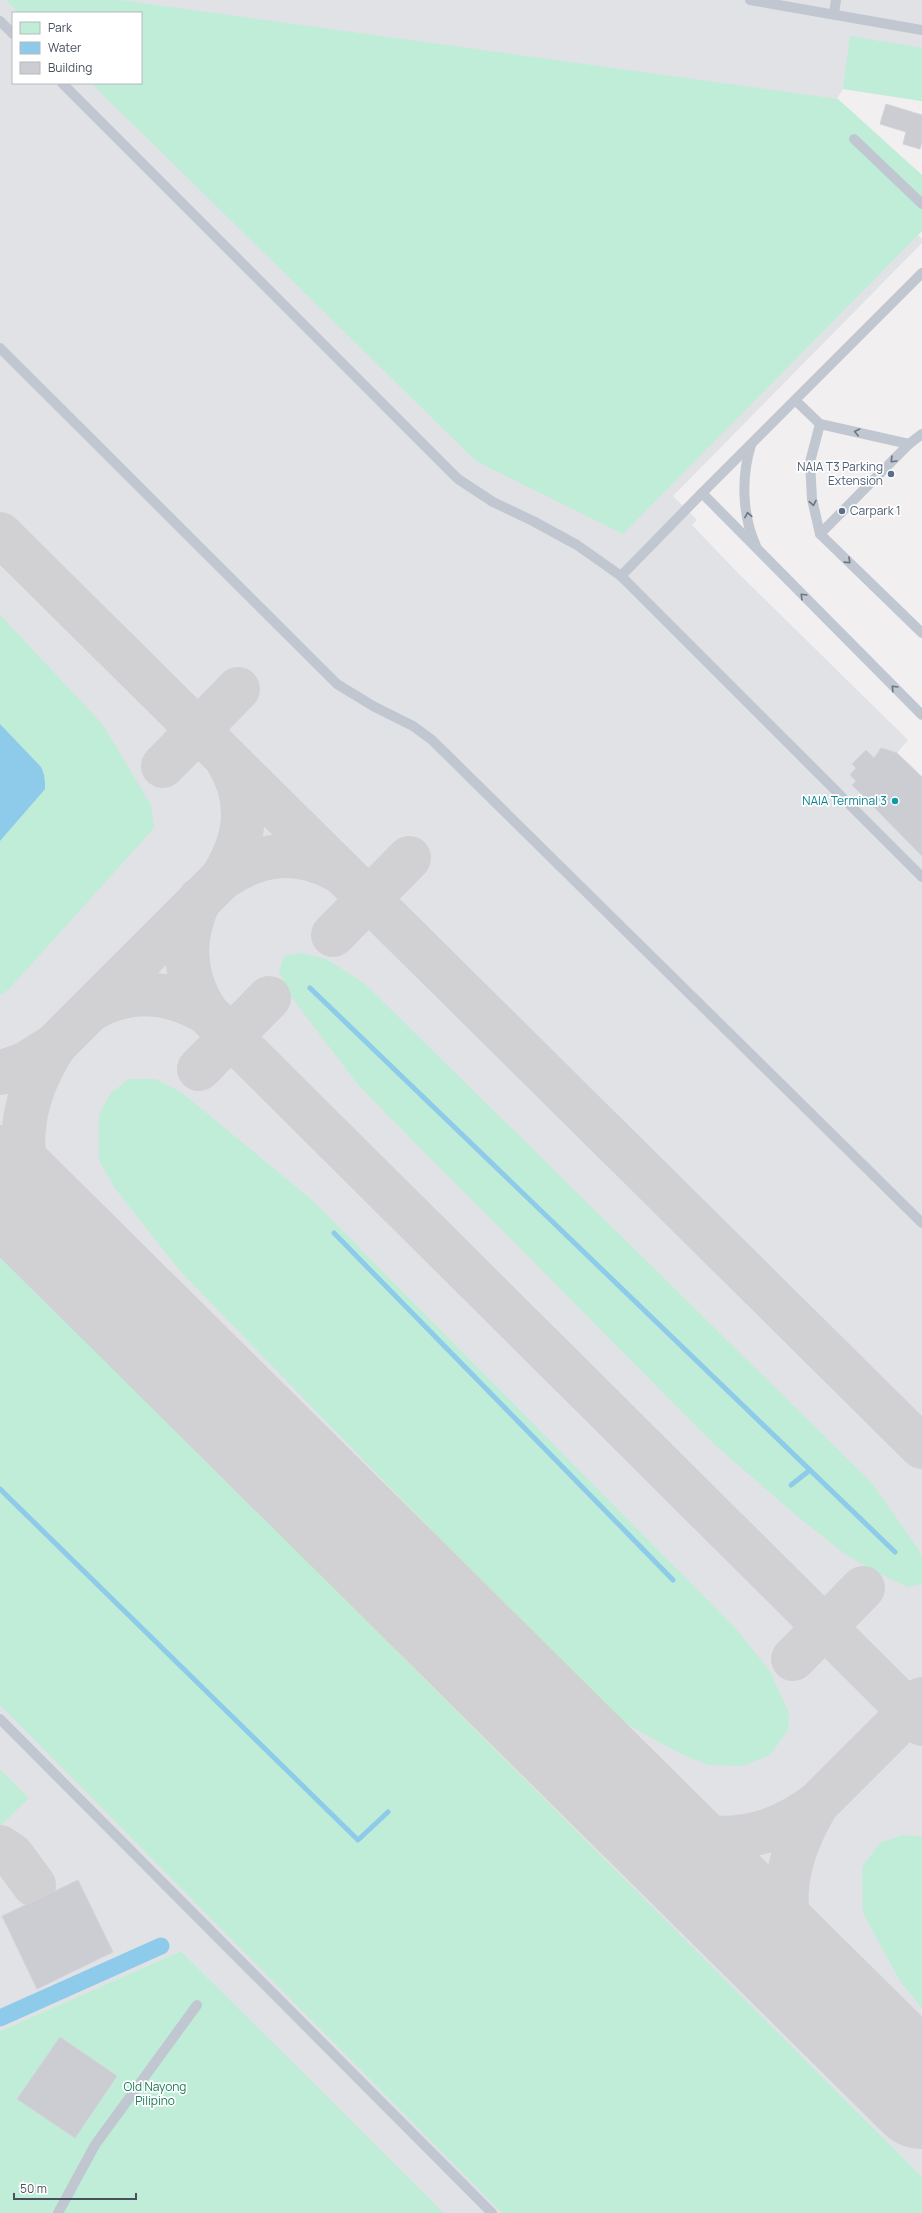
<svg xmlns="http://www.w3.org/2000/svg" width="922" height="2213" font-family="Manrope,sans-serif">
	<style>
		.airport { fill: #e1e2e6; fill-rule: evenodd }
		.green { fill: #bfedd7 }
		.water { fill: #8ecae9 }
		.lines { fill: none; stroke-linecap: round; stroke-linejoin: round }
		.stream { stroke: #8ecae9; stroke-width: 5 }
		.canal { stroke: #8ecae9; stroke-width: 17 }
		.taxiway { stroke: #d1d1d4; stroke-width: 44 }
		.runway { stroke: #d1d1d4; stroke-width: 110 }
		.building { fill: #cccdd3; stroke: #d3d4da }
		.lane { stroke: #c0c7d0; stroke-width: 10 }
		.oneway { stroke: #6c747f }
		.service-dot { fill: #5c6f8a; stroke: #fff; stroke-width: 1.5 }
		.culture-dot { fill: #0f9aa8; stroke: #fff; stroke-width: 1.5 }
		.labels { text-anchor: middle; stroke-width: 3.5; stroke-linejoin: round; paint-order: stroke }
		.service-label { font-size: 12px; fill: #4e5e75; stroke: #fff; text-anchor: end }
		.culture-label { font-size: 12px; fill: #0d838f; stroke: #fff; text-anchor: end }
		.park-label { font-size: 12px; fill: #1b7b57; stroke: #fff }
	</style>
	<rect width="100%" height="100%" fill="#f1efef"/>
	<path class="airport" d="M0,0H922V101L843,89L818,129L922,239V243L673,496L697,520L692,525L737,572L908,740L897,753L922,777V2213H442L181,1951L0,2031ZM13,13H141V83H13Z"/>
	<g class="green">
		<polygon points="6,0 120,0 838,99 922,175 922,231 623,534 476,461 91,83 141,83 141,13 19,13"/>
		<polygon points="850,36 922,48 922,101 843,89"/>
		<polygon points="0,615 103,725 151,805 154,828 8,990 0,995"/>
		<polygon points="302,953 326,959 364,983 872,1483 920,1552 922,1558 922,1584 908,1587 874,1571 845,1554 797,1516 714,1444 359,1086 289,994 279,971 284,956"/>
		<polygon points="129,1079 155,1079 181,1092 312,1200 736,1629 769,1670 789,1713 788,1730 770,1755 742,1766 708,1765 679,1753 612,1716 180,1271 114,1187 99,1160 99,1114 111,1093"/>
		<polygon points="0,1254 922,2177 922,2213 502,2213 0,1705"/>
		<polygon points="0,1769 29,1798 0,1826"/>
		<polygon points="903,1835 922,1837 922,2008 900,1981 863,1913 862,1867 880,1843"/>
		<polygon points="181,1951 444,2213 0,2213 0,2031"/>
	</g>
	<path class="water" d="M0,724L41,767C45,775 45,781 45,789L0,841Z"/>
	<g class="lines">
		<g class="stream">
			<polyline points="310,988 895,1552"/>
			<polyline points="334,1233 673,1580"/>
			<polyline points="791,1485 810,1470"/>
			<polyline points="0,1489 358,1840 388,1812"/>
		</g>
		<polyline class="canal" points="0,2018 161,1946"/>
		<g class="taxiway">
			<polyline points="0,534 922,1447"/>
			<polyline points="163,766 238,689"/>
			<path d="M221,879C260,852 297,848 339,871"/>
			<path d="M200,899C181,938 183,977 207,1013L922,1724"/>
			<polyline points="333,935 409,858"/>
			<path d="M92,1009C130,987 170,991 207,1013"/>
			<polyline points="199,1069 269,998"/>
			<path d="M0,1073L25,1064L55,1045L221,879C246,841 252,801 227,760"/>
			<path d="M46,1223C12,1162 17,1104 55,1045"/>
			<polyline points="793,1659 863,1588"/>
			<path d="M633,1807C694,1848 758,1848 817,1804L922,1699"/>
			<polyline points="0,1847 12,1855 34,1885"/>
			<path d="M814,1988C776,1921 778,1870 817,1804"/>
		</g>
		<polyline class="runway" points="0,1180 922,2094"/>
	</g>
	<g class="building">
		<polygon points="886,104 922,115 922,142 920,149 903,144 906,132 880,124"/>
		<polygon points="881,748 897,753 922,777 922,856 852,785 856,781 850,775 856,768 852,764 866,750 874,758"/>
		<polygon points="78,1880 113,1952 37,1989 2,1916"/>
		<polygon points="60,2037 117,2076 75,2138 17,2099"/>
	</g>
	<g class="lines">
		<g class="lane">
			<polyline points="750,0 922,30"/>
			<polyline points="834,14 836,0"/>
			<polyline points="0,21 13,34"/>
			<polyline points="62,83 458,479 493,502 533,521 577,545 621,576 843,798"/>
			<polyline points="854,139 922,204"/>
			<polyline points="0,348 337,684 373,706 413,726 432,740 922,1223"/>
			<polyline points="795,400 820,424 909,444"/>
			<polyline points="820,424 810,462 812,499 820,534 922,633"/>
			<path d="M751,445C741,477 742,515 756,546"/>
			<polyline points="702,493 922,715"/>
			<polyline points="820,534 909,444 922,434"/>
			<polyline points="621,576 702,493 922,273"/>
			<polyline points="850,805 922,877"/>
			<polyline points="0,1719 492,2213"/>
			<polyline points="58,2213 95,2145 197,2005"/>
		</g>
	</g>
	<defs><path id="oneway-chevron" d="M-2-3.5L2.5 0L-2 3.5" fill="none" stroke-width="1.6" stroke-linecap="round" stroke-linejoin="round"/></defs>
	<g class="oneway">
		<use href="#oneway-chevron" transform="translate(857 432) rotate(-167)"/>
		<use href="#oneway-chevron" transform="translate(893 460) rotate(135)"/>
		<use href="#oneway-chevron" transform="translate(813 503) rotate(79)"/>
		<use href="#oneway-chevron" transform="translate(748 515) rotate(-100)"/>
		<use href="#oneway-chevron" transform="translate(848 561) rotate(44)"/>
		<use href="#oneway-chevron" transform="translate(803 596) rotate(-135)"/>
		<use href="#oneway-chevron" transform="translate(894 688) rotate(-135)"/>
	</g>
	<g class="service-dot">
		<circle cx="891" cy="474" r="4"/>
		<circle cx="842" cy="511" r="4"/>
	</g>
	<circle class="culture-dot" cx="895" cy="801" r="4"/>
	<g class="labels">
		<g class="service-label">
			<text x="883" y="471">NAIA T3 Parking<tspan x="883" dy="14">Extension</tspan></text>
			<text x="850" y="515" text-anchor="start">Carpark 1</text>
		</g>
		<g class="culture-label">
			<text x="887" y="805">NAIA Terminal 3</text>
		</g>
		<g class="park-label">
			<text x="155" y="2091">Old Nayong<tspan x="155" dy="14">Pilipino</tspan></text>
		</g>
	</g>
	<rect x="12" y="12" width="130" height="72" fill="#ffffff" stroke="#b6b9be"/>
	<rect x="20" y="22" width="20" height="12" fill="#bfedd7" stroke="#b6b9be"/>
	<text x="48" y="32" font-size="12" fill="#48505c">Park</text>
	<rect x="20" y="42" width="20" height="12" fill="#8ecae9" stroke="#b6b9be"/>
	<text x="48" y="52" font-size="12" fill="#48505c">Water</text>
	<rect x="20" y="62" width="20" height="12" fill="#cccdd3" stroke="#b6b9be"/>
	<text x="48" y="72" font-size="12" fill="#48505c">Building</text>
	<path d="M14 2193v6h122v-6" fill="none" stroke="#48505c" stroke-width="2"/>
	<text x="20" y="2193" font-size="12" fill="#48505c" stroke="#ffffff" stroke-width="3" paint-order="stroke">50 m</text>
</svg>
